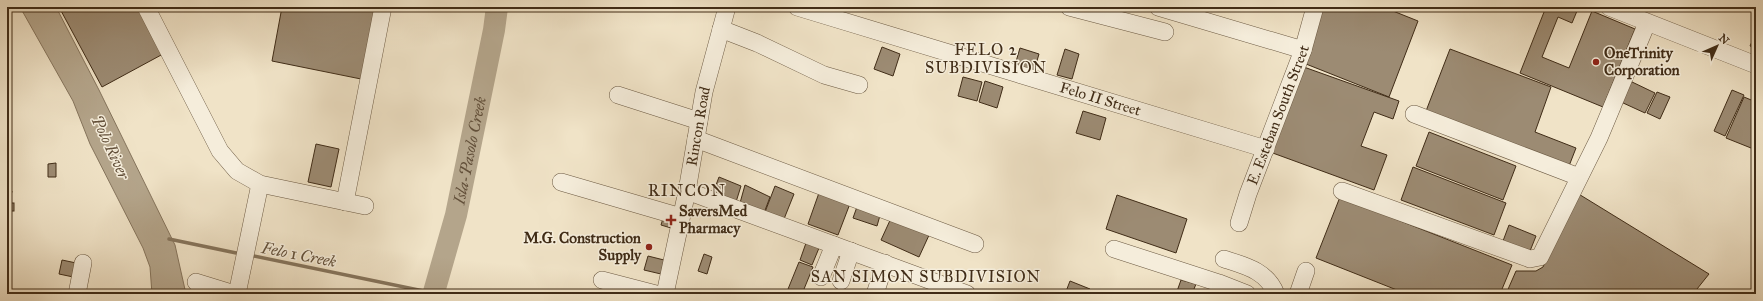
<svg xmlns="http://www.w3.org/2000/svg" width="1763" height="301" font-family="'IM FELL Great Primer',serif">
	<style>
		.water { fill: #b4a58b; stroke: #86755d }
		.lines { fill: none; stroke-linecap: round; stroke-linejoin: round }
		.stream { stroke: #86755d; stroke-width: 3.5 }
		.river { stroke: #b4a58b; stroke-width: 22 }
		.building { fill: #9c8b73; stroke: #402c17 }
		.minor-casing { stroke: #6c5a43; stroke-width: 18 }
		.minor { stroke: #f5eddb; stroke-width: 17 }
		.poi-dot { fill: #8f2418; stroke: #f5eddb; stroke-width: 1.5 }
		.labels { text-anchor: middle; stroke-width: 3; stroke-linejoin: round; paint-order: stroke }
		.poi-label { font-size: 15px; font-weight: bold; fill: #402c17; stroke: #f5eddb; text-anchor: start }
		.street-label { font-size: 15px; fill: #402c17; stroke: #f5eddb }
		.neighbourhood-label { font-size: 16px; letter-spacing: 1px; fill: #402c17; stroke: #f5eddb }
		.water-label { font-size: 16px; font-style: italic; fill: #63503a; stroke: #f5eddb }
		.quarter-label { font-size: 17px; letter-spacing: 1px; fill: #402c17; stroke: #f5eddb }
	</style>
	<rect width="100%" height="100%" fill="#f0e3c7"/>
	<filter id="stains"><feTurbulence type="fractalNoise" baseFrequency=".005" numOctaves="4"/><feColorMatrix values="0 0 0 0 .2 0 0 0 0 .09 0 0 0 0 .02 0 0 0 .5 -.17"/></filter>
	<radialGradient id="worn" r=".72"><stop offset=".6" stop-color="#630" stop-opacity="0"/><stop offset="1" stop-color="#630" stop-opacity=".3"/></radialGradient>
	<polygon class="water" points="20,7 56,7 99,90 175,245 186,294 152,294 150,267 143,248 90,144 73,101"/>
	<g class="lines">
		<g class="stream">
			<polyline points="169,239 241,254"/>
			<polyline points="249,255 438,294"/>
		</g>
		<path class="river" id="s1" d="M434,292L456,215L494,30L497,7"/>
	</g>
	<g class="building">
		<polygon points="59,7 139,7 163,54 102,87"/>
		<polygon points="282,7 375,7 361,79 272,61"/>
		<polygon points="1323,7 1383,7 1418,21 1389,97 1301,62"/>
		<polygon points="1546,7 1568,7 1577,11 1572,23 1558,17 1542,57 1569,68 1592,11 1635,29 1603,107 1520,73"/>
		<polygon points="1756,33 1756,48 1750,46"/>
		<polygon points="882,47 900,54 893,76 874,69"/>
		<polygon points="1020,48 1039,54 1034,71 1015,65"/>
		<polygon points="1065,49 1079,54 1072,79 1057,75"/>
		<polygon points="1450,49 1551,87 1535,132 1576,148 1569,166 1426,111"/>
		<polygon points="1301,66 1399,101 1393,119 1374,112 1361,146 1387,155 1374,190 1270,152"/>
		<polygon points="963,77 982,82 977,101 958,96"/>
		<polygon points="985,81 1003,87 997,108 979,102"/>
		<polygon points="1630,81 1655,93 1645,113 1621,102"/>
		<polygon points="1732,90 1744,95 1725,136 1714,131"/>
		<polygon points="1657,92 1670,97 1660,119 1647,113"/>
		<polygon points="1744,97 1756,102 1756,150 1726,138"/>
		<polygon points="1083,111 1106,118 1100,140 1076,133"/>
		<polygon points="1429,132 1516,166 1503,200 1416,166"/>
		<polygon points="316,144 339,149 331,187 308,182"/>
		<polygon points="56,163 56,177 48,177 48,164"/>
		<polygon points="1413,167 1506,203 1494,235 1401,200"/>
		<polygon points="719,177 741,186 736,202 713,193"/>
		<polygon points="745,185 770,197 764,213 740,203"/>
		<polygon points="775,186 794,194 784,219 765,212"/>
		<polygon points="7,190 12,191 10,201 7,201"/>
		<polygon points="820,190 851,201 838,235 808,224"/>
		<polygon points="1577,193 1709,274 1693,294 1506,294 1516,271 1536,271 1543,267"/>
		<polygon points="1117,195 1187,219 1176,253 1106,229"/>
		<polygon points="1340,197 1512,265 1500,294 1407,294 1316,258"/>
		<rect x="7" y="203" width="7" height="8"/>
		<polygon points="858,204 881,212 877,226 853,218"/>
		<polygon points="664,215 674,218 671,228 661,225"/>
		<polygon points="892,216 930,233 919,257 881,240"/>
		<polygon points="1509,225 1536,236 1530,251 1503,241"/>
		<polygon points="806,243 819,248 812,265 800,260"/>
		<polygon points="704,254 712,257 707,274 698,271"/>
		<polygon points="648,256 664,260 661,274 644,270"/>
		<polygon points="62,260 81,264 78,278 59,274"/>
		<polygon points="799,262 813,267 802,294 786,294"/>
		<polygon points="1181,280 1196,284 1192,294 1176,294"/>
		<polygon points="1070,281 1090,289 1089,294 1065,294"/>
	</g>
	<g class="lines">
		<g class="minor-casing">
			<g id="minor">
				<polyline points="146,7 220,151 237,171 260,184 365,206"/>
				<path id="s2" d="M797,7L1266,149"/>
				<polyline points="1069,7 1165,32"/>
				<polyline points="1158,7 1303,50"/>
				<polyline points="1609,7 1756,65"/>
				<polyline points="721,29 757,43 824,75 859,85"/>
				<polyline points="618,95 699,121"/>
				<polyline points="1414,114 1579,177"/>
				<polyline points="696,139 975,244"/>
				<polyline points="561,182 681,217"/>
				<polyline points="687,191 967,294"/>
				<polyline points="1342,191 1530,259 1540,257 1599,138 1647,23"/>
				<polyline points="345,202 383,7"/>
				<path id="s3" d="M1239,223L1248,194L1303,50L1315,7"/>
				<polyline points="1114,249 1219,283 1247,294"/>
				<path d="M1224,259C1246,266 1267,271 1276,294"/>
				<polyline points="821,277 834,245"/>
				<polyline points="602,280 656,294"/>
				<polyline points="841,281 851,251"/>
				<polyline points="196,282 235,294"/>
				<polyline points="77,294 83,263"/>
				<polyline points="237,294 260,184"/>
				<path id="s4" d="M665,294L687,191L704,92L727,7"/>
				<polyline points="875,294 885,263"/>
				<polyline points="1298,294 1306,271"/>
			</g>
		</g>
		<use href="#minor" class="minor"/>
	</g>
	<g class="poi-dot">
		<circle cx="1596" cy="62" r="4"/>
		<path d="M669 214h4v4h4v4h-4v4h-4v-4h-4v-4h4z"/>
		<circle cx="649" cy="247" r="4"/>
	</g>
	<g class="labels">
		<g class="poi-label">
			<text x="1604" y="58">OneTrinity<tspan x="1604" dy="17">Corporation</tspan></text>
			<text x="679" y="216">SaversMed<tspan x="679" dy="17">Pharmacy</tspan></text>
			<text x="641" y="243" text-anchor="end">M.G. Construction<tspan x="641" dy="17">Supply</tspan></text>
		</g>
		<g class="street-label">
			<text dy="5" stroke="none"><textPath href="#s2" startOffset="317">Felo II Street</textPath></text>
			<text dy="5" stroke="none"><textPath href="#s3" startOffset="115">E. Esteban South Street</textPath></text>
			<text dy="5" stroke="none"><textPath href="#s4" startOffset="171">Rincon Road</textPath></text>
		</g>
		<g class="neighbourhood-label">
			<text x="986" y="55">FELO 2<tspan x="986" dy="18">SUBDIVISION</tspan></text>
			<text x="926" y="282">SAN SIMON SUBDIVISION</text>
		</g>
		<g class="water-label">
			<text transform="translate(111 147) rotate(65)" y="6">Polo River</text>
			<text dy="6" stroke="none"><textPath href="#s1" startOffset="146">Isla-Pasolo Creek</textPath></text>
			<text transform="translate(299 254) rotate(11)" y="6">Felo 1 Creek</text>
		</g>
		<g class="quarter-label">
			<text x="687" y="196">RINCON</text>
		</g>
	</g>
	<rect width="1763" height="301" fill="none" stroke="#f0e3c7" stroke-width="24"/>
	<rect x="8" y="8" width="1747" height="285" fill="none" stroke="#402c17" stroke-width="2"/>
	<rect x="12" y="12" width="1739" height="277" fill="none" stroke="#402c17"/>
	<g transform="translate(1717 46) rotate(45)" stroke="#f5eddb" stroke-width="3" paint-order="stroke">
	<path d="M0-3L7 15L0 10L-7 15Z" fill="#402c17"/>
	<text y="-6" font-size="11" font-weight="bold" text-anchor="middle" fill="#402c17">N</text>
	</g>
	<rect width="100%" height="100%" filter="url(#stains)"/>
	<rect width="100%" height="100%" fill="url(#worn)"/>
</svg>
